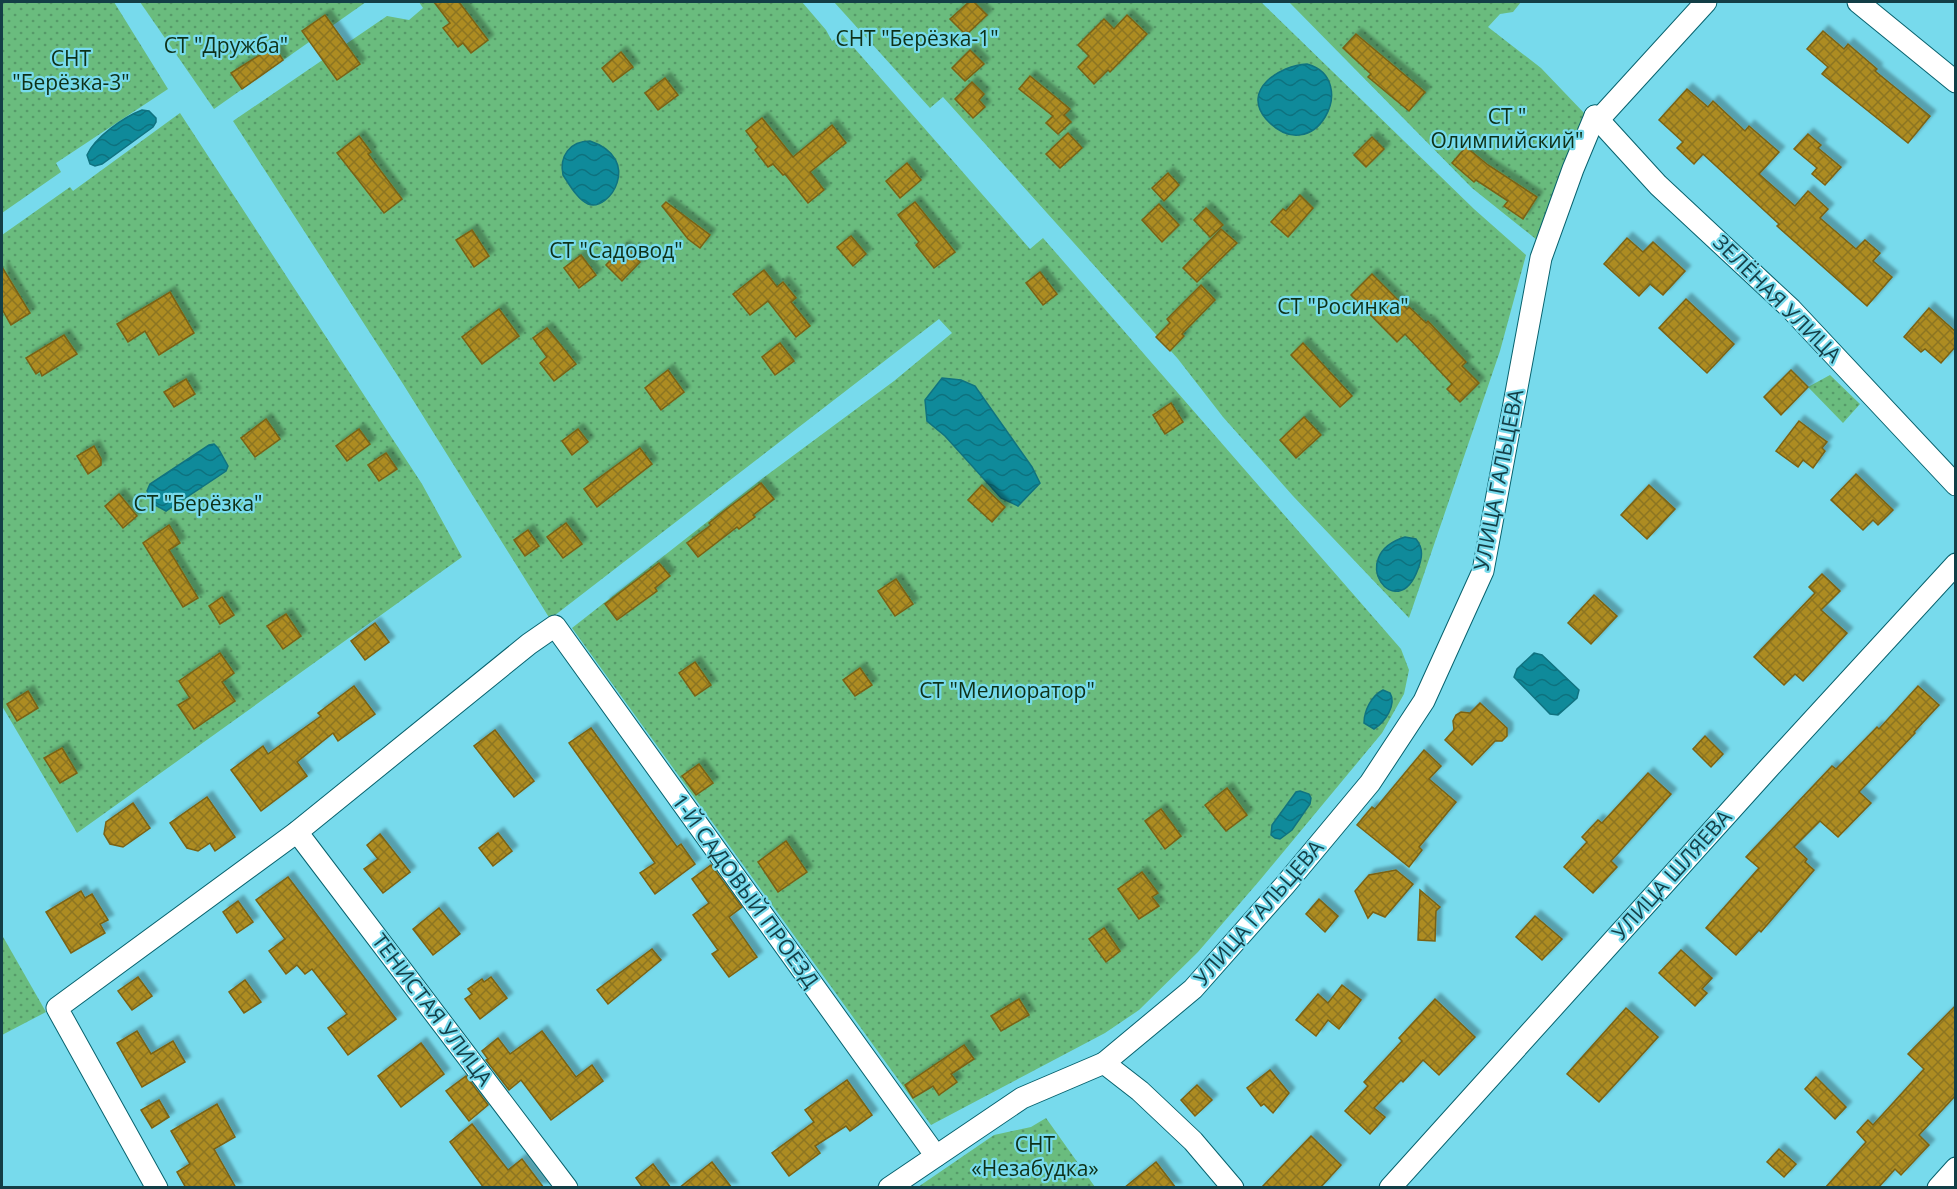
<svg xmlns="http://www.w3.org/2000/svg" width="1957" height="1189" font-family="'Open Sans',sans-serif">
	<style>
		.park { fill: url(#park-dots) }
		.water { fill: url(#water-waves); stroke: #107381; stroke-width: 1.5 }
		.building { fill: url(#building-cross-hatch); stroke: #7a6214; stroke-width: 1.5; filter: url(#shadow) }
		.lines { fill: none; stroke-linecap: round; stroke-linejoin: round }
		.street-casing { stroke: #07626e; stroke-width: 23 }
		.street { stroke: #fff; stroke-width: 21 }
		.labels { text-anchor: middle; stroke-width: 4.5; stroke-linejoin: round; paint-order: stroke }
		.park-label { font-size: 21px; fill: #0e3118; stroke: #77daec }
		.street-label { font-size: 21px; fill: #133e46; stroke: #77daec }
	</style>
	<defs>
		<pattern id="park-dots" width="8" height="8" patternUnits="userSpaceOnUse" patternTransform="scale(1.5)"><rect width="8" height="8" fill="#6abc7e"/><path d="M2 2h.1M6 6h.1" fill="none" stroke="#569a69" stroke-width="1.8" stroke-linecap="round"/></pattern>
		<pattern id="water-waves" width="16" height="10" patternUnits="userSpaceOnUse" patternTransform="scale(1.5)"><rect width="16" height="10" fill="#0f8a9a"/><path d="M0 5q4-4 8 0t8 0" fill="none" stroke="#0d727f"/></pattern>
		<pattern id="building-cross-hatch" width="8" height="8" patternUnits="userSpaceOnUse" patternTransform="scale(1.5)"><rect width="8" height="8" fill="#ad8c23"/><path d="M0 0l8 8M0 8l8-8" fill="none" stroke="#8c7420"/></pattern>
		<filter id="shadow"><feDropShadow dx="5.5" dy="-5.5" stdDeviation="1.5" flood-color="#0004"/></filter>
	</defs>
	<rect width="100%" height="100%" fill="#77daec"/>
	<g class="park">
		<polygon points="2,2 114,2 168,89 56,163 61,172 2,213"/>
		<polygon points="140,2 366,2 214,109"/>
		<polygon points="419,2 802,2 826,30 832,41 842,34 1030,249 1043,238 1401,649 1409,670 1404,694 1382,733 1260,880 1198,952 1139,1010 1105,1033 931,1125 572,628 763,478 894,381 952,333 939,319 550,619 403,384 233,121 387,16 409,20 423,8"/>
		<polygon points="834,2 1261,2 1474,209 1526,255 1500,351 1409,618 1293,496 1223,417 1178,359 943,97 930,108"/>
		<polygon points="1289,2 1521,2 1513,12 1500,14 1488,27 1541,68 1585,114 1537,240 1472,188"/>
		<polygon points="180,113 422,484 462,557 77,833 2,706 2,235 70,187 73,191"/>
		<polygon points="1830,375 1860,404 1843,423 1808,387"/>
		<polygon points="2,935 46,1012 2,1035"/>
		<polygon points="1046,1118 1095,1187 918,1187 994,1135 1031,1127"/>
	</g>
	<g class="water">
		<path d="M1307,64C1362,79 1314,172 1266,119C1241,90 1280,65 1307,64Z"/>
		<path d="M142,110L149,111L156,118V122L153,127L102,164L95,166L90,164L87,155C95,137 124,117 142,110Z"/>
		<path d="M590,141C644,159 609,213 588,204C577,199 569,184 563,175C559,156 570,141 590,141Z"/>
		<polygon points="942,378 961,380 975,386 1032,467 1040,483 1018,506 1001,498 945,436 927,421 925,400"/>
		<polygon points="214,444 218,448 228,466 226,471 166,511 155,505 147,491 150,484 209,445"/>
		<path d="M1405,537L1416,539C1424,549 1422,558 1418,569C1397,627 1344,556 1405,537Z"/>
		<polygon points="1534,653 1542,655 1579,690 1577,698 1558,715 1550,714 1514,677 1517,669"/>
		<path d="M1383,690L1390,693C1397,705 1385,722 1374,729L1364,723C1364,711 1371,696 1383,690Z"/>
		<polygon points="1300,791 1309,794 1311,798 1310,804 1292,830 1280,839 1275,838 1271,835 1272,825 1296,792"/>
	</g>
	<g class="building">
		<polygon points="434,2 459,2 488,40 471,53 463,43 458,47 443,28 450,23"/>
		<polygon points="969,2 974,2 987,15 966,35 950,19"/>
		<polygon points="325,15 360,64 337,80 302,31"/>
		<polygon points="1127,15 1147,34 1110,72 1108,70 1094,84 1078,67 1089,56 1078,45 1104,19 1114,29"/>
		<polygon points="1823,31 1844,49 1848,44 1877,69 1875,71 1930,116 1908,143 1822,74 1828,67 1807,49"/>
		<polygon points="1356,34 1425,92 1409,111 1368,77 1371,74 1343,48"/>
		<polygon points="274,46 283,60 242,89 231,73"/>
		<polygon points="970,50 984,64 965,81 952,68"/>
		<polygon points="621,52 633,67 613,82 602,68"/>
		<polygon points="1030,76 1070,109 1064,115 1071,122 1058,134 1046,123 1053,116 1019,89"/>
		<polygon points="665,78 678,95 658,110 645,93"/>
		<polygon points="972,82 984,94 979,100 985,107 973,118 955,99"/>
		<polygon points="1687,89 1708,107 1713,101 1745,131 1749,126 1779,152 1759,174 1795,206 1808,191 1828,209 1820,218 1856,249 1865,240 1880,253 1873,261 1892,277 1867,306 1777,226 1779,224 1703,154 1694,164 1677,148 1683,142 1659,120"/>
		<polygon points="762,118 793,157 832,125 846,143 810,172 824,190 808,203 785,174 783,175 773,164 768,167 755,150 758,147 746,131"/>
		<polygon points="1068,133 1082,148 1060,168 1046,154"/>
		<polygon points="1808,134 1821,145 1818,148 1841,167 1825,185 1812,174 1817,168 1794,149"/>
		<polygon points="359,136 371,152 368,154 402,199 384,213 337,153"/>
		<polygon points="1372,137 1384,149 1366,167 1354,155"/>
		<polygon points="1466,147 1488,165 1537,197 1523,219 1504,206 1508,201 1476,180 1474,182 1452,163"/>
		<polygon points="907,163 921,180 900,198 886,181"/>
		<polygon points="1168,173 1179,185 1164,201 1152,188"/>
		<polygon points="1300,195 1313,208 1288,237 1271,222 1283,209 1286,211"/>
		<polygon points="666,202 710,235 700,248 688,239 662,206"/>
		<polygon points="915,202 955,252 934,268 916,245 919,242 898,215"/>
		<polygon points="1159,204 1179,225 1162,242 1142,220"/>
		<polygon points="1206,208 1223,225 1210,237 1194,220"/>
		<polygon points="1221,229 1237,243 1197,282 1183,268"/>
		<polygon points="472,230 489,256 474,267 456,240"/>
		<polygon points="851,236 866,254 853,266 837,247"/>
		<polygon points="1627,238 1643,252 1653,242 1685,271 1663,295 1650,284 1639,296 1604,264"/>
		<polygon points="624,246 640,262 622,281 606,265"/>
		<polygon points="581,255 596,275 579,288 564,268"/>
		<polygon points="2,267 30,313 11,325 2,309"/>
		<polygon points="764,270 777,287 783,282 796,298 791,302 810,326 796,337 768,301 750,315 733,294"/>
		<polygon points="1040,272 1057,294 1043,305 1026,283"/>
		<polygon points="1372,274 1407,309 1409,307 1426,323 1428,321 1466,362 1462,366 1479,383 1460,402 1447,389 1452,384 1405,334 1397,342 1351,295"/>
		<polygon points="1201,285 1215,300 1182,334 1184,336 1170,351 1156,337 1170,323 1167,319"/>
		<polygon points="170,292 194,333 159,355 145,331 128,342 117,324"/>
		<polygon points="1686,299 1734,344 1707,373 1659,328"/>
		<polygon points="1929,308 1956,332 1956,346 1941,363 1925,349 1921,352 1904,337"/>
		<polygon points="499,309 519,336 482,364 462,337"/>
		<polygon points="547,328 576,364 554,381 540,363 547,357 533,338"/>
		<polygon points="64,335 77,354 42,376 40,371 36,374 26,358"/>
		<polygon points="780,343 794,361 775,375 762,357"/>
		<polygon points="1303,343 1352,396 1340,407 1291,355"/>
		<polygon points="668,370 684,392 661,410 645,388"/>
		<polygon points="1791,370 1808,387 1781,415 1764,397"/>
		<polygon points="186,379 195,394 174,407 164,392"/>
		<polygon points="1171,403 1183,422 1165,434 1153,415"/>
		<polygon points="1304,417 1321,435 1296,458 1280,440"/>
		<polygon points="266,419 280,439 255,457 241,438"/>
		<polygon points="1799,421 1827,442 1822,448 1825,451 1813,468 1803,460 1798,467 1776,451"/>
		<polygon points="359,429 370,444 347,461 336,446"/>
		<polygon points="578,429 588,442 572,455 562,441"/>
		<polygon points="94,446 101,459 101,465 88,474 77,456"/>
		<polygon points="640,448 652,464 597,507 584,489"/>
		<polygon points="386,453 397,469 379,481 368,465"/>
		<polygon points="1856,474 1893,510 1878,525 1873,520 1863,530 1831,500"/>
		<polygon points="761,483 774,499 753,515 755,517 739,529 737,527 698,557 687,543 711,525 709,523 724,511"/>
		<polygon points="982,485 1005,507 992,522 968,500"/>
		<polygon points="1649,485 1675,509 1647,539 1621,515"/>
		<polygon points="119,494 137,516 123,528 105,506"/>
		<polygon points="566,523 582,544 563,558 547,537"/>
		<polygon points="169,525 180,543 169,550 198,598 183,607 143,543"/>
		<polygon points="528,530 539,546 525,556 514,540"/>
		<polygon points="659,563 670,576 655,588 657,591 617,620 605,604"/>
		<polygon points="1822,574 1840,591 1821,610 1847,633 1803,681 1795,674 1784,685 1754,657 1815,593 1809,587"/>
		<polygon points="896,579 913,604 895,616 878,591"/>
		<polygon points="1594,595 1617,616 1591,644 1568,623"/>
		<polygon points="222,597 234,615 220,624 209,606"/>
		<polygon points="286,614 301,636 283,649 267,626"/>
		<polygon points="375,623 389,642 365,660 351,641"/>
		<polygon points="220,653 234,673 222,682 235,701 194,729 178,705 190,698 179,681"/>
		<polygon points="695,662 711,685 695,696 679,673"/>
		<polygon points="860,668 872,685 855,696 843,680"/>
		<polygon points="354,686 375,714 338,741 333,733 297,762 307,776 261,811 231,770 263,746 268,754 321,716 318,713"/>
		<polygon points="1918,686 1939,705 1914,732 1915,733 1859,792 1871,803 1838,837 1820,821 1794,847 1807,859 1805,862 1814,870 1761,932 1759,930 1736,955 1706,928 1759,868 1746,857 1832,766 1836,769 1877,727 1879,729"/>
		<polygon points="28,691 38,708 17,721 7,704"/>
		<polygon points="1480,703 1507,728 1507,736 1502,741 1495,741 1472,765 1445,740 1454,730 1453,721 1456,715 1461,712 1470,713"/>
		<polygon points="591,728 677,847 681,844 695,864 655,894 640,873 655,863 569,743"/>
		<polygon points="495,730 534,781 514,797 474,746"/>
		<polygon points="1705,736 1723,754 1711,767 1693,749"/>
		<polygon points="62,748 77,773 60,783 44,758"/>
		<polygon points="1424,750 1441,766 1429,779 1456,802 1419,847 1422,850 1409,867 1357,825 1372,807 1375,809"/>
		<polygon points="699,764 713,783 696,795 682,776"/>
		<polygon points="1648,773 1671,794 1611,861 1617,867 1593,893 1564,867 1587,842 1582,837 1598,820 1602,823"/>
		<polygon points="1227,788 1247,815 1226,831 1205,805"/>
		<polygon points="207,797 235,837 215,851 210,843 198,851 187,848 170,823"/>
		<polygon points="133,803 150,828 123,847 110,844 104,834 106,822"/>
		<polygon points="1161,809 1181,836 1165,849 1145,821"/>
		<polygon points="498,833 512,851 493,866 479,848"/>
		<polygon points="380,834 410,872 383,893 364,869 378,859 367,845"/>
		<polygon points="786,841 807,872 778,892 758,862"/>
		<polygon points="711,865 742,907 729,917 757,957 729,977 712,954 718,950 693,915 709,903 692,879"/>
		<polygon points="1396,870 1413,884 1385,917 1373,912 1368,918 1355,891 1369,875"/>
		<polygon points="1142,872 1158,893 1152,897 1159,906 1139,919 1118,889"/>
		<polygon points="288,877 396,1019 348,1055 328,1028 347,1014 312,969 305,974 297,965 286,974 269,951 285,939 256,900"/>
		<polygon points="1420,890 1440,907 1436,911 1435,941 1418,940"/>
		<polygon points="81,891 85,898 92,894 108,920 100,924 105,933 71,953 46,912"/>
		<polygon points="1319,899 1338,916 1325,932 1306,914"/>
		<polygon points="238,901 253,922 237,933 223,912"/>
		<polygon points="439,908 460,934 433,955 413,929"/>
		<polygon points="1535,916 1562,939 1542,960 1516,937"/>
		<polygon points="1104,928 1120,951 1106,962 1089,939"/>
		<polygon points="652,949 661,960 608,1004 597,990"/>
		<polygon points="1681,950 1712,978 1702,989 1707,993 1695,1006 1659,973"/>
		<polygon points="138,977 152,996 132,1010 118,991"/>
		<polygon points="491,977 507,998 480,1019 465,999 472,994 468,989 482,979 484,982"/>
		<polygon points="245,980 261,1002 244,1013 229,992"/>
		<polygon points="1342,985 1361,1000 1339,1029 1328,1020 1316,1036 1296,1020 1318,994 1328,1003"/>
		<polygon points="1019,999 1029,1015 1001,1031 991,1016"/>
		<polygon points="1435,999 1475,1037 1439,1075 1423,1060 1403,1082 1401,1080 1374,1108 1385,1117 1370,1134 1345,1111 1368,1086 1364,1082 1402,1041 1399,1038"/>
		<polygon points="1956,1005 1956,1095 1919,1135 1929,1145 1901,1175 1895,1169 1878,1188 1825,1188 1866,1142 1857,1132 1868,1120 1873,1125 1924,1069 1908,1054"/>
		<polygon points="1626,1008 1658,1037 1599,1102 1567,1074"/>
		<polygon points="137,1031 151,1054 173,1041 185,1062 142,1087 117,1043"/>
		<polygon points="542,1031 576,1077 592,1065 603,1081 551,1120 521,1080 509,1090 486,1060 488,1059 482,1051 498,1038 510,1054"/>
		<polygon points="421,1043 444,1074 401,1107 378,1076"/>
		<polygon points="964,1045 974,1059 951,1074 957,1082 939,1095 933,1086 913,1098 905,1085"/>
		<polygon points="1270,1070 1289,1093 1273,1113 1264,1104 1261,1106 1247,1088"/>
		<polygon points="466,1076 488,1105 469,1121 446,1091"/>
		<polygon points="1816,1077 1846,1107 1835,1119 1805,1089"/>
		<polygon points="847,1080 872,1115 850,1131 846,1126 815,1146 820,1153 789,1176 772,1153 814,1122 805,1110"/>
		<polygon points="1197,1085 1212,1100 1195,1116 1181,1100"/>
		<polygon points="159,1100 169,1117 152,1128 141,1110"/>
		<polygon points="217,1104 235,1137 214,1149 236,1188 186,1188 177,1172 190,1164 171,1131"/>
		<polygon points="472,1124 508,1170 522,1159 544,1188 484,1188 450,1142"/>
		<polygon points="1311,1136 1341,1165 1320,1188 1261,1188"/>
		<polygon points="1779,1149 1796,1164 1784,1177 1767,1162"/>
		<polygon points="712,1162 732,1188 679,1188"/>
		<polygon points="1156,1162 1176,1188 1124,1188"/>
		<polygon points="653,1164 671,1188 643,1188 636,1178"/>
	</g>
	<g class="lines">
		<g class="street-casing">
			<g id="street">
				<polyline points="1858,2 1956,82"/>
				<polyline points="1595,116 1658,185 1791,309 1956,485"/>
				<polyline points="297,832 567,1188"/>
				<polyline points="1104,1063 1193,989 1285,885 1370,783 1424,701 1483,571 1541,258 1573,169 1595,116 1601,117 1706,2"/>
				<polyline points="157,1188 57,1008 297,832 529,644 555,626 936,1156"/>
				<polyline points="889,1188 1022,1098 1104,1063 1140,1091 1193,1141 1233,1188"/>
				<polyline points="1390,1188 1767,770 1956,564"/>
				<polyline points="1938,1188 1956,1168"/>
			</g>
		</g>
		<use href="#street" class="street"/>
	</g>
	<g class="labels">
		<g class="park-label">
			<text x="917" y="46">СНТ "Берёзка-1"</text>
			<text x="226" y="53">СТ "Дружба"</text>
			<text x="71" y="66">СНТ<tspan x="71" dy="24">"Берёзка-3"</tspan></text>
			<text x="1507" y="124">СТ "<tspan x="1507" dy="24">Олимпийский"</tspan></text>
			<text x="616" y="258">СТ "Садовод"</text>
			<text x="1343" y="314">СТ "Росинка"</text>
			<text x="198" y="511">СТ "Берёзка"</text>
			<text x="1007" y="698">СТ "Мелиоратор"</text>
			<text x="1035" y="1152">СНТ<tspan x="1035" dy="24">«Незабудка»</tspan></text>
		</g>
		<g class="street-label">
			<text transform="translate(1777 299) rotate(45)" y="7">ЗЕЛЁНАЯ УЛИЦА</text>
			<text transform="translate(1499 480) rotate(-79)" y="7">УЛИЦА ГАЛЬЦЕВА</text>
			<text transform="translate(1672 875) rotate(-48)" y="7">УЛИЦА ШЛЯЕВА</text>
			<text transform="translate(745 891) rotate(54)" y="7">1-Й САДОВЫЙ ПРОЕЗД</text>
			<text transform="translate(1259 913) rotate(-49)" y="7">УЛИЦА ГАЛЬЦЕВА</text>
			<text transform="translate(432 1010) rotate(53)" y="7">ТЕНИСТАЯ УЛИЦА</text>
		</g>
	</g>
	<rect width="1957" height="1189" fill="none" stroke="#133e46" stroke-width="6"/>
</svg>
